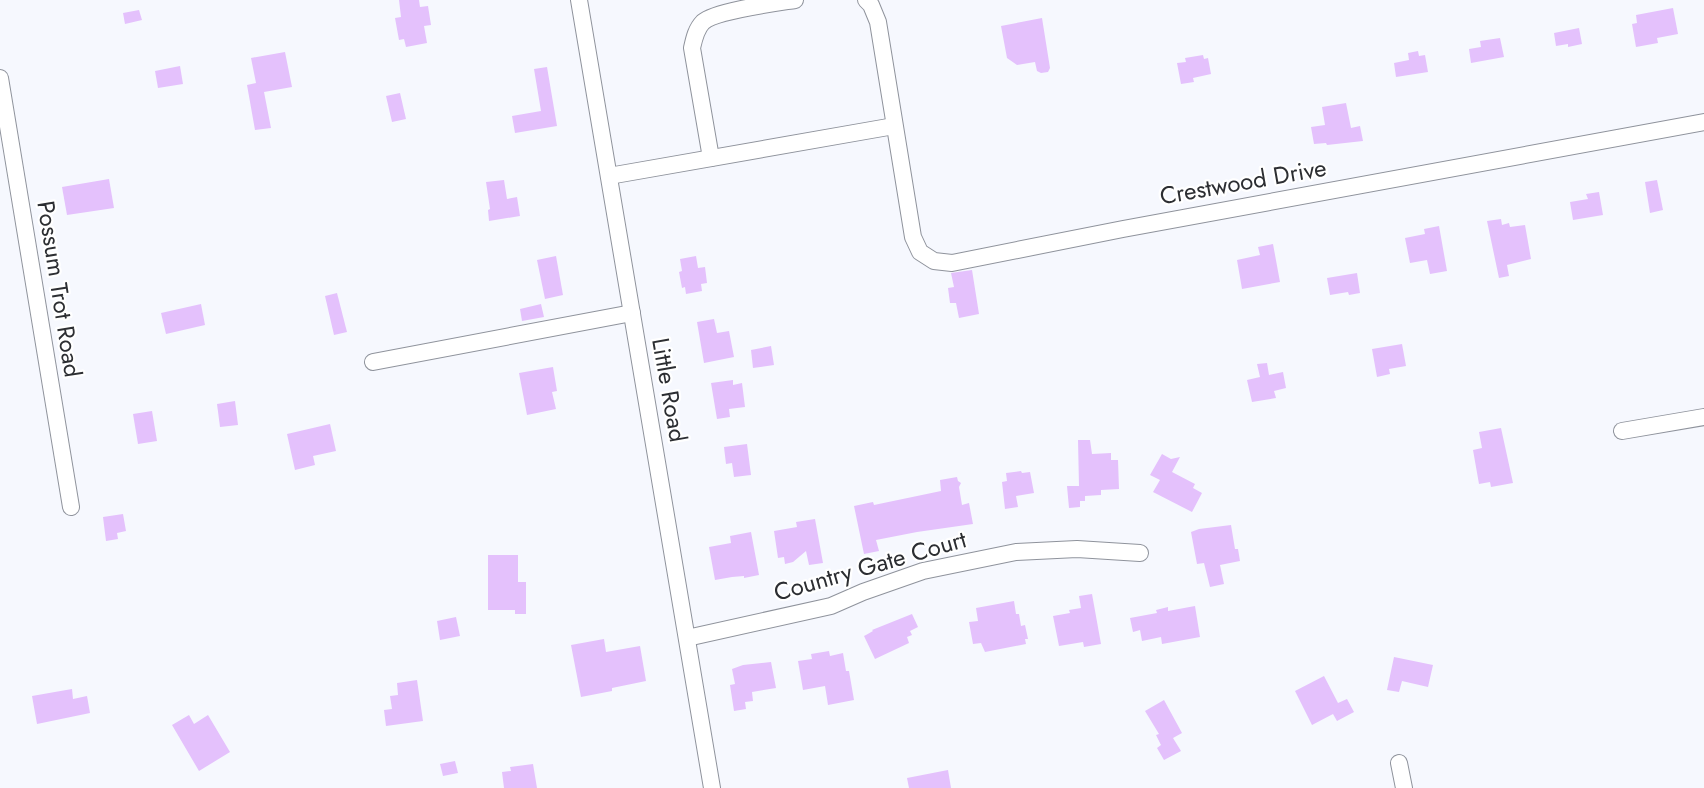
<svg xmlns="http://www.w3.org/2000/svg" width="1704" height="788" font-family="Jost,sans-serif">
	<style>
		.building { fill: #e4c1fc }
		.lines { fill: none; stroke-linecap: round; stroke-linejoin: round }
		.minor-casing { stroke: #8f939c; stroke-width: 18 }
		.minor { stroke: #fff; stroke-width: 16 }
		.labels { text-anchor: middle; stroke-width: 4.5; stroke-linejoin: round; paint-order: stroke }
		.street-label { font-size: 24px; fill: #2c2e32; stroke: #fff }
	</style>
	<rect width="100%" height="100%" fill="#f6f8fe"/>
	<g class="building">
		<polygon points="399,0 419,0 420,7 428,6 431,25 424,26 427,43 406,47 404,39 399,40 395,18 401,17"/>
		<polygon points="1673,8 1678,34 1657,38 1658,43 1636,47 1632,24 1637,23 1636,15"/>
		<polygon points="139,10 142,20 125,24 123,13"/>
		<polygon points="1042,18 1050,68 1048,72 1041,73 1037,71 1035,62 1017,65 1007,58 1001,26"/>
		<polygon points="1579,28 1582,44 1568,47 1568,44 1556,46 1554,33"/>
		<polygon points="1500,38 1504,57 1471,63 1469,49 1481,47 1480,41"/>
		<polygon points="1418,51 1419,56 1425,55 1428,72 1396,77 1394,63 1409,60 1408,53"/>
		<polygon points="285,52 292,87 264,92 271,128 255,130 247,85 256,83 251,58"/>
		<polygon points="1203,55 1204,59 1208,58 1211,74 1193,78 1194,82 1181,84 1177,63 1186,62 1185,58"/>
		<polygon points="180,66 183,84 158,88 155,71"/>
		<polygon points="547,67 557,126 515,133 512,116 541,111 534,69"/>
		<polygon points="400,93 406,119 392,122 386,96"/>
		<polygon points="1346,103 1351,128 1360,126 1363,141 1327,145 1326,143 1314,144 1311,127 1325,125 1322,107"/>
		<polygon points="109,179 114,208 67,215 62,187"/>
		<polygon points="504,180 507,199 517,197 520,216 489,221 488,210 490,209 486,182"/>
		<polygon points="1657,180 1663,210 1650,213 1645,182"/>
		<polygon points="1599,192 1603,215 1573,220 1570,202 1588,199 1586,194"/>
		<polygon points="1501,219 1502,225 1509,223 1510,227 1525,225 1531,259 1507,265 1509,276 1499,278 1487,221"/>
		<polygon points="1439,226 1447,271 1430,274 1427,260 1410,263 1405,238 1425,234 1424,229"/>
		<polygon points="1273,244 1280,282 1242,289 1237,260 1260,255 1258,247"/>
		<polygon points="556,256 563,295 545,299 537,260"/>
		<polygon points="696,256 698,268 705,267 707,283 701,284 702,291 686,294 685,287 682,288 679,272 682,271 680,259"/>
		<polygon points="972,270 979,314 959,318 956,303 950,303 948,288 954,287 951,273"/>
		<polygon points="1357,273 1360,293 1349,295 1348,292 1330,295 1327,278"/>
		<polygon points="337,293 347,332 334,335 325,296"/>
		<polygon points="201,304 205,325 166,334 161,313"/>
		<polygon points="541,304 544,317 522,321 520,309"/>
		<polygon points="714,319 717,333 729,331 734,357 704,363 697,322"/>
		<polygon points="1402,344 1406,366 1389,369 1390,374 1377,377 1372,349"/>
		<polygon points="771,346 774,365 753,368 751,350"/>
		<polygon points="1267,363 1269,375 1283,372 1286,388 1274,391 1276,398 1252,402 1247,380 1260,377 1257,364"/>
		<polygon points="553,367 557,391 552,392 556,409 527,415 519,373"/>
		<polygon points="733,380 733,385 742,383 745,407 729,409 730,417 717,419 711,383"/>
		<polygon points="235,401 238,425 220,427 217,404"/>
		<polygon points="152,411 157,441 138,444 133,414"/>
		<polygon points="330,424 336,451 313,456 315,465 295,470 287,434"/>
		<polygon points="1501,428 1513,483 1491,487 1490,482 1479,484 1473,450 1482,448 1479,432"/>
		<polygon points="1078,440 1090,440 1092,454 1111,453 1111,460 1118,460 1119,489 1101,490 1101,495 1085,496 1085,501 1080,501 1080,507 1069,508 1067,486 1079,486"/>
		<polygon points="747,444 751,475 734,477 732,463 726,464 724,447"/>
		<polygon points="1162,454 1171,459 1180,457 1172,472 1195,484 1193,488 1202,493 1192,512 1153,492 1160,480 1150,475"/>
		<polygon points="1021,471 1022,473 1030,472 1034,493 1016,496 1018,507 1005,509 1002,482 1007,481 1006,473"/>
		<polygon points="957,477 958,481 961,483 959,487 962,505 969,503 973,524 917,532 876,540 879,551 864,554 854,506 873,502 874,505 941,491 940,480"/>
		<polygon points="123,514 126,531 117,533 118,539 106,541 103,517"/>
		<polygon points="815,519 823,563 809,565 806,551 793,562 785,564 784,557 778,558 774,531 797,527 796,522"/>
		<polygon points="1231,525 1235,549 1238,549 1240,561 1220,565 1224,584 1210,587 1204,563 1197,564 1191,532 1199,529"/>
		<polygon points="751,532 759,575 744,578 744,576 732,577 715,580 709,547 731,543 730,536"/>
		<polygon points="488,555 518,555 518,582 526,582 526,614 515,614 515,610 488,610"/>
		<polygon points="1092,594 1101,644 1084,647 1083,642 1059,646 1053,616 1070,613 1069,610 1081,608 1079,596"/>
		<polygon points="1014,601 1016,614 1019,614 1021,626 1025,625 1028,639 1025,639 1026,644 985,652 981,643 973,644 969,622 978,621 976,608"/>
		<polygon points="1195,606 1200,637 1162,644 1161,637 1142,641 1140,630 1133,632 1130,618 1157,613 1156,610 1168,607 1168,611"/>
		<polygon points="912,614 918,627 910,631 912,635 907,637 909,643 875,659 864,636 866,635 873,631 872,630"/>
		<polygon points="456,617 460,636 440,640 437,621"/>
		<polygon points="604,639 606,652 640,646 646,681 612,688 612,691 581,697 571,645"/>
		<polygon points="829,651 830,656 843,653 846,671 849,671 854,700 828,705 825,686 803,690 798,661 812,659 811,654"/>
		<polygon points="1394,657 1433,665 1428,687 1402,681 1399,692 1387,690"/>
		<polygon points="771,662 776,688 752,692 753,701 745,702 746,709 734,711 730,685 735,684 732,669 743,665"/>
		<polygon points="1324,676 1338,703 1347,699 1354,712 1337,721 1333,714 1312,725 1295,691"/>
		<polygon points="417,680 423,721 386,726 384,710 392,709 390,696 398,695 397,683"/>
		<polygon points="72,689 73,699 87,696 90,713 37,724 32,696"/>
		<polygon points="1164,700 1182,733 1173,738 1181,751 1164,760 1157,748 1161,745 1156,735 1159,734 1145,711"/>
		<polygon points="189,715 194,724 208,715 230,752 199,771 172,725"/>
		<polygon points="455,761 458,773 443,776 440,764"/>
		<polygon points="533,764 537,788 504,788 502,772 511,771 510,767"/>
		<polygon points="948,770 951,788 909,788 907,778"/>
	</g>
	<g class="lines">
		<g class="minor-casing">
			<g id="minor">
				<polyline points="579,0 712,788"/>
				<polyline points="866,0 871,5 878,22 913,237 920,252 934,261 952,263 1123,229 1704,122"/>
				<polyline points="0,78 71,507"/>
				<path d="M711,158L692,48C694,39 696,29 703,22C715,11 776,3 795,0"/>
				<polyline points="609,176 894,126"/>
				<polyline points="373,362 632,313"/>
				<polyline points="1622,431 1704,417"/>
				<polyline points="687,638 831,606 863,592 923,571 1016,552 1077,549 1140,553"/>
				<polyline points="1399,763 1404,788"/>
			</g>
		</g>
		<use href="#minor" class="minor"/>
	</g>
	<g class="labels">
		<g class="street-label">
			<text transform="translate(1243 182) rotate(-10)" y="8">Crestwood Drive</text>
			<text transform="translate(59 289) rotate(81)" y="8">Possum Trot Road</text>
			<text transform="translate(669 390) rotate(80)" y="8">Little Road</text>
			<text transform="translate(870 566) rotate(-16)" y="8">Country Gate Court</text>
		</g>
	</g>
</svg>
